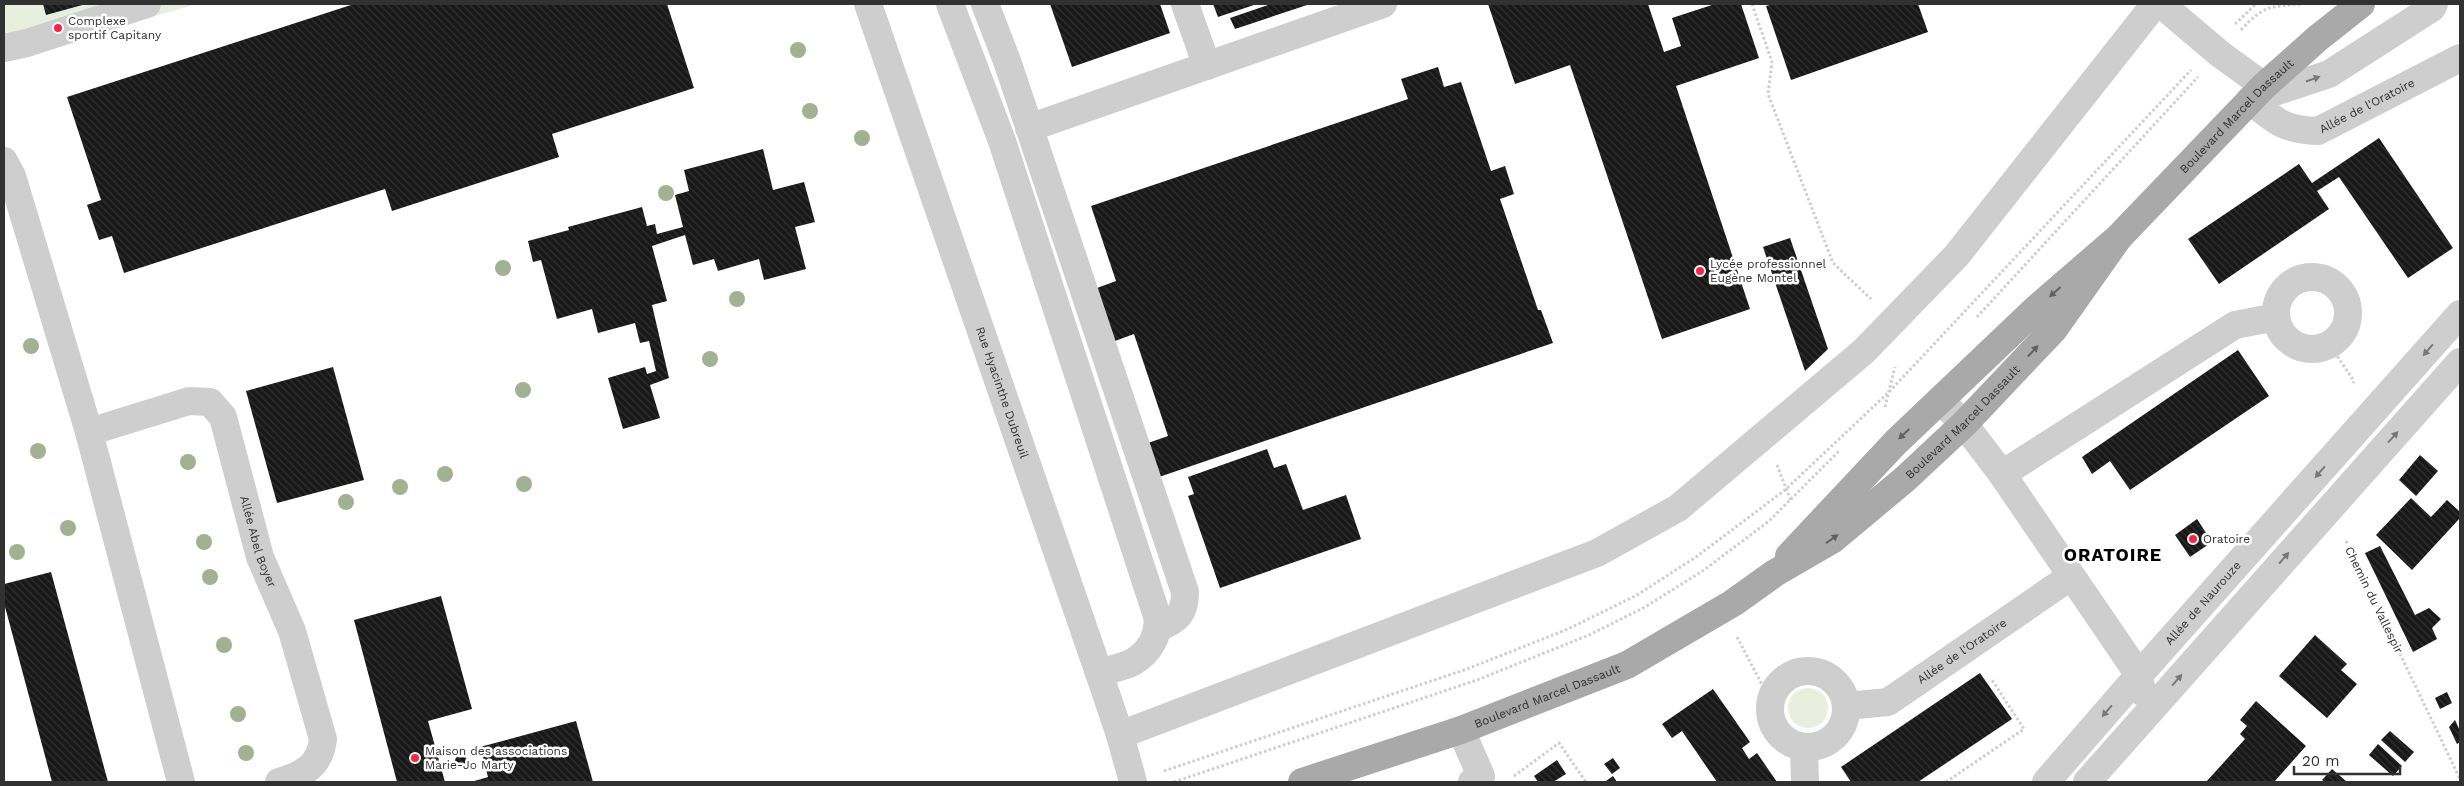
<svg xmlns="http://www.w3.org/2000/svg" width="2464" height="786" font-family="'Work Sans',sans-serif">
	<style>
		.green { fill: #e8efde }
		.building { fill: url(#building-back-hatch) }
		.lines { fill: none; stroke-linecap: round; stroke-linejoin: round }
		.path { stroke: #cecece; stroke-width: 3; stroke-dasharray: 2.5 2.5; stroke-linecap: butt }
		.minor { stroke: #cecece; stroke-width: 28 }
		.major { stroke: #a9a9a9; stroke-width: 28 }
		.tree { fill: #a3b193 }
		.oneway { fill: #787878 }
		.oneway2 { fill: #616161 }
		.poi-dot { fill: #f42745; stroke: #fff; stroke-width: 2 }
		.labels { text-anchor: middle; stroke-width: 5; stroke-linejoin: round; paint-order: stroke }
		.poi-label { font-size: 12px; fill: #313131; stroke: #fff; text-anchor: start }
		.street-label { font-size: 12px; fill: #313131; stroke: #fff }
		.district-label { font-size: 18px; font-weight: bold; letter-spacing: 1px; fill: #000; stroke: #fff }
	</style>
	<defs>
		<pattern id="building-back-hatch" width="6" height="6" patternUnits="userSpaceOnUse" patternTransform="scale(1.25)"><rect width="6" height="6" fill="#181818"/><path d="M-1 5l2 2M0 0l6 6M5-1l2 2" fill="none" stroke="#313131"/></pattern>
	</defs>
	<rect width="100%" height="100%" fill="#fff"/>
	<g class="green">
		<polygon points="4,4 197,4 4,60"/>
		<circle cx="1808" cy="708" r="20"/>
	</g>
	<g class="building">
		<polygon points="43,4 86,4 46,15"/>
		<polygon points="354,4 667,4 694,88 552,134 559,157 392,211 385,189 124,273 112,236 99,240 87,205 101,200 67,97"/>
		<polygon points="1050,4 1160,4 1170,33 1072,67"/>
		<polygon points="1213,4 1257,4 1218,17"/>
		<polygon points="1271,4 1310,4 1235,29 1230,18"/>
		<polygon points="1488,4 1648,4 1664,52 1681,46 1672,18 1715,4 1741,4 1759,58 1676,86 1750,309 1662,339 1570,65 1515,84"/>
		<polygon points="1773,4 1918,4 1928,32 1791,80 1766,6"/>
		<polygon points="1438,67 1444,87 1461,82 1491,171 1505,166 1514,194 1500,199 1538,310 1541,310 1553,343 1159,477 1148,443 1168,436 1134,334 1115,341 1097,288 1116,281 1091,206 1408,99 1401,79"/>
		<polygon points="2379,138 2453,248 2408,278 2339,177 2317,191 2329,209 2219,284 2188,239 2299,164 2312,183"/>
		<polygon points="763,149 773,190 804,182 815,222 795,227 806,269 764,280 759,259 718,271 714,259 693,265 685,235 652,246 667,301 652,305 669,378 650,385 660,418 623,429 608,378 645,367 647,374 656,371 649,341 640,343 635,323 598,333 592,309 557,319 541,260 533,262 528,241 569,230 568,227 642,207 647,226 655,224 657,234 683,227 675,195 689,191 684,170"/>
		<polygon points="1790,238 1828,349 1805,371 1763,247"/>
		<polygon points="2238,350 2269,396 2130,490 2110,461 2092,474 2082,457"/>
		<polygon points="333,367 364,480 277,503 246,391"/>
		<polygon points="1267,449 1274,468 1286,464 1303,510 1346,495 1361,539 1220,588 1188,496 1194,494 1188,477"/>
		<polygon points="2420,455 2438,471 2416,496 2399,480"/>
		<polygon points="2411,498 2431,517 2447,500 2460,512 2460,518 2412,570 2376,535"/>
		<polygon points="2197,519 2212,542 2190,557 2175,535"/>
		<polygon points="2380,546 2415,615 2429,608 2441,619 2432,628 2437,639 2413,652 2365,553"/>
		<polygon points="51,572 108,782 52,782 4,603 4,584"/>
		<polygon points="441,596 472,709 428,721 445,782 397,782 354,620"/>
		<polygon points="2315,635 2347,664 2341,670 2357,684 2327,718 2279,676"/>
		<polygon points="1980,673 2012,719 1918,782 1851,782 1841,767"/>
		<polygon points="1713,689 1750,742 1742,748 1749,759 1757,753 1777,782 1717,782 1682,731 1672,738 1662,724"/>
		<polygon points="2447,692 2452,703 2440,709 2435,698"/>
		<polygon points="2256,701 2306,746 2274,782 2206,782 2245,739 2240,734 2247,726 2240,720"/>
		<polygon points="2455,720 2460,731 2460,742 2457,744 2449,727"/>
		<polygon points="576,721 593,782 471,782 488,777 480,747"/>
		<polygon points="2390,731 2414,752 2405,762 2381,740"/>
		<polygon points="2378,744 2402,766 2393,776 2369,755"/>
		<circle cx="461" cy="761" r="6"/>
		<polygon points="1613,758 1620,768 1612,774 1604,764"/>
		<polygon points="1557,760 1566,774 1553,782 1538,782 1534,776"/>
		<polygon points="2332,769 2347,782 2325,782 2322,780"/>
		<polygon points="1613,776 1617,782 1606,782 1606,781"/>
	</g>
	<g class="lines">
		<g class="path">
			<polyline points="1752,4 1772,62 1768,94 1833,263 1871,299"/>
			<polyline points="2235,24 2256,4"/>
			<path d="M2241,30C2264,5 2269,7 2302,4"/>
			<polyline points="1977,317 2198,77"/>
			<polyline points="2329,344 2354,381 2353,383"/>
			<polyline points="1885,407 1895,367"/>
			<polyline points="1777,465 1791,501"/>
			<polyline points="2346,541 2460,779"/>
			<polyline points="1737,637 1770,700"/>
			<polyline points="1164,771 1467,669 1568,629 1637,595 1696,557 1785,490 1889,392 2191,70"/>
			<polyline points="1514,776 1559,743 1586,782"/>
			<polyline points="1174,782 1477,680 1589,635 1645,607 1704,570 1769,521 1840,450"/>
			<polyline points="1946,782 2024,729 1992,680"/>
		</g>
		<g class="minor">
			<path id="s1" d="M868,4L1099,673L1120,735L1133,782"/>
			<path d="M950,4L1002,141L1157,616C1160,634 1150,652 1133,662C1124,667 1110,669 1099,673"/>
			<path d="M985,4L1007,61L1185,592C1185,613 1178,620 1159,627"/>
			<polyline points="1185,4 1207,66"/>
			<polyline points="2161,4 2220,54 2264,86"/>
			<polyline points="4,48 27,43 147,4"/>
			<path id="s2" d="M2250,100C2275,121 2284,130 2318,131L2460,58"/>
			<polyline points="2250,100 2329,74 2432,8 2434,4"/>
			<polyline points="1029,128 1383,4"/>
			<polyline points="4,161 12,176 89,432 181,782"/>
			<circle cx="2312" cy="313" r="36"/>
			<polyline points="1940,400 1964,424 2002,474 2139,675 2142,692"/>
			<path id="s3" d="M89,432L189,401L210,402L223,417L260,557L292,631L323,739C320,766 303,775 279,782"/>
			<polyline points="2002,474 2235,325 2276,317"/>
			<circle cx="1808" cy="709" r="38"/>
			<path id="s4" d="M1847,706L1888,702L2070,577"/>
			<polyline points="1461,730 1481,776 1472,782"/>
			<polyline points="1120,735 1597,553 1678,508 1864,351 1957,255 2155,4"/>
			<polyline points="1804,748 1805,782"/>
			<path id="s5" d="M2046,782L2139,675L2460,314"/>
			<polyline points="2087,782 2460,362"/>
		</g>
		<g class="major">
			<path id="s6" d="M1789,556L1896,442L2037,308L2119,237L2264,86L2318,38L2361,4"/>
			<path id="s7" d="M1302,782L1461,730L1627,665L1733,603L1775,573L1832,540L1905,479L1964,424L2054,329L2119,237"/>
		</g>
	</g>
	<g class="tree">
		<circle cx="798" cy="50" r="8"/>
		<circle cx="810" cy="111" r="8"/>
		<circle cx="862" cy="138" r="8"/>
		<circle cx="666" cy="193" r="8"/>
		<circle cx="503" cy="268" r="8"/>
		<circle cx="737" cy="299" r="8"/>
		<circle cx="31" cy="346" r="8"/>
		<circle cx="710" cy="359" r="8"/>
		<circle cx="523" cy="390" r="8"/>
		<circle cx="38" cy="451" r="8"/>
		<circle cx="188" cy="462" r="8"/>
		<circle cx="445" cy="474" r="8"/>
		<circle cx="524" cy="484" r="8"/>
		<circle cx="400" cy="487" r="8"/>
		<circle cx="346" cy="502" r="8"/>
		<circle cx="68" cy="528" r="8"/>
		<circle cx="204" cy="542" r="8"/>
		<circle cx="17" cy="552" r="8"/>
		<circle cx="210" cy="577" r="8"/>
		<circle cx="224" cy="645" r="8"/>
		<circle cx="238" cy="714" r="8"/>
		<circle cx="246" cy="753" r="8"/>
	</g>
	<defs><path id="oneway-solid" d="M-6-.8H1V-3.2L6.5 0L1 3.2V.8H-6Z" transform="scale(1.25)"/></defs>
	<g class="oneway">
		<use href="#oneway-solid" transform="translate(2313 79) rotate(-19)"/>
		<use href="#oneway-solid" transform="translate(2428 350) rotate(131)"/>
		<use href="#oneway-solid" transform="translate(2393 437) rotate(-48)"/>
		<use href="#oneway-solid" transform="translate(2320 472) rotate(131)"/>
		<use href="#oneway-solid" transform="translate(2284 558) rotate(-49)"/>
		<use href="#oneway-solid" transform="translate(2177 680) rotate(-49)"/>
		<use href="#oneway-solid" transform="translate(2107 711) rotate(131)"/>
	</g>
	<g class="oneway2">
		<use href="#oneway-solid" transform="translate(2055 292) rotate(139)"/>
		<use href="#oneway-solid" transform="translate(2033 351) rotate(-47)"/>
		<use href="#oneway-solid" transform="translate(1904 434) rotate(137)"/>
		<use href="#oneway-solid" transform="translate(1832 539) rotate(-35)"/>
	</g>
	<g class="poi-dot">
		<circle cx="58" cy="28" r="5"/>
		<circle cx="1700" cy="271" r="5"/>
		<circle cx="2193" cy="539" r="5"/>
		<circle cx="415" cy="758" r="5"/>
	</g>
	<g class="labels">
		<g class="poi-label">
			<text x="68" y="25">Complexe<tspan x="68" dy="14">sportif Capitany</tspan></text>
			<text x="1710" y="268">Lycée professionnel<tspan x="1710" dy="14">Eugène Montel</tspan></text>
			<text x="2203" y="543">Oratoire</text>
			<text x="425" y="755">Maison des associations<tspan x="425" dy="14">Marie-Jo Marty</tspan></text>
		</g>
		<g class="street-label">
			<text dy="4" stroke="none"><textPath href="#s2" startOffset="132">Allée de l'Oratoire</textPath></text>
			<text dy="4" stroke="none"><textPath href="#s6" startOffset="628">Boulevard Marcel Dassault</textPath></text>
			<text dy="4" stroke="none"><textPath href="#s1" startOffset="411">Rue Hyacinthe Dubreuil</textPath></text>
			<text dy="4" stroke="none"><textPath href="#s7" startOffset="762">Boulevard Marcel Dassault</textPath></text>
			<text dy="4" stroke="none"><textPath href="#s3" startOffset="275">Allée Abel Boyer</textPath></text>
			<text transform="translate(2374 600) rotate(64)" y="4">Chemin du Vallespir</text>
			<text dy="4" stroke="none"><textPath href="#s5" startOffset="238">Allée de Naurouze</textPath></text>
			<text dy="4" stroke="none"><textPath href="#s4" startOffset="131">Allée de l'Oratoire</textPath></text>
			<text dy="4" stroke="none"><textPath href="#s7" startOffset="260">Boulevard Marcel Dassault</textPath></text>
		</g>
		<g class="district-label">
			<text x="2113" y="561">ORATOIRE</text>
		</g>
	</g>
	<rect width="2464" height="786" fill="none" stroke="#313131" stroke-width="10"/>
	<path d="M2294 766v8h106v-8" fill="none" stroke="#313131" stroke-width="2.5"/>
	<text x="2302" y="766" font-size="15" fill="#313131" stroke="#ffffff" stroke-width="4" paint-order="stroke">20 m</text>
</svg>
